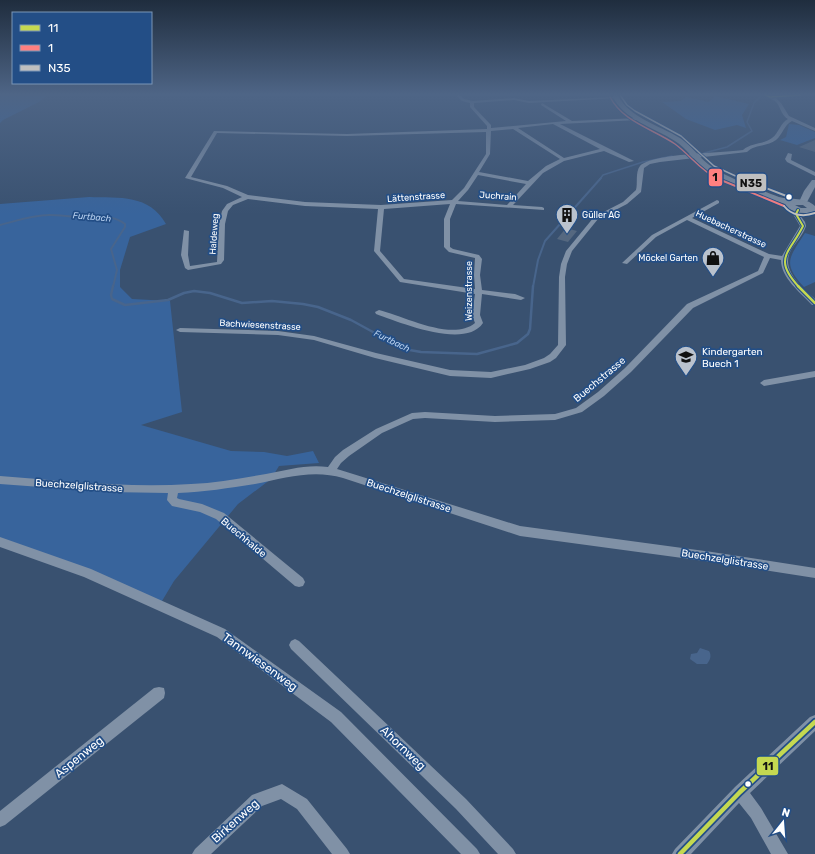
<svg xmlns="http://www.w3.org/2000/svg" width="815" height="854" font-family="Rubik,sans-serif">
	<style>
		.green { fill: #38649c }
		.water { fill: #48658c }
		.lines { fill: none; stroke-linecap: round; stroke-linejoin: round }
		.stream-far2 { stroke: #48658c; stroke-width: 1.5 }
		.stream-far1 { stroke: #48658c; stroke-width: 2 }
		.stream { stroke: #48658c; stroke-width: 2.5 }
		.building { fill: #556880 }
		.minor { fill: #8091a6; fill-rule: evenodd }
		.tertiary { fill: #8091a6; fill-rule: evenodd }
		.secondary { fill: #7b8ca1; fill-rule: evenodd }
		.bus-1-far3-casing { stroke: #234e86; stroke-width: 3 }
		.bus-1-far2-casing { stroke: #234e86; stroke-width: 4 }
		.bus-1-far1-casing { stroke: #234e86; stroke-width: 5 }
		.bus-1-casing { stroke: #234e86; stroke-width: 8 }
		.bus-2-far1-casing { stroke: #234e86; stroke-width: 3 }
		.bus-2-casing { stroke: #234e86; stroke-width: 4 }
		.bus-3-far1-casing { stroke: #234e86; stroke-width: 3 }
		.bus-3-casing { stroke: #234e86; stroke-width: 4 }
		.bus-1-far3 { stroke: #c4d851; stroke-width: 1.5 }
		.bus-1-far2 { stroke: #c4d851; stroke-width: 2 }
		.bus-1-far1 { stroke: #c4d851; stroke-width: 2.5 }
		.bus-1 { stroke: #c4d851; stroke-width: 4.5 }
		.bus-2-far1 { stroke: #ff8080; stroke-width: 1.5 }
		.bus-2 { stroke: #ff8080; stroke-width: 2 }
		.bus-3-far1 { stroke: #bfbfbf; stroke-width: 1.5 }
		.bus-3 { stroke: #bfbfbf; stroke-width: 2 }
		.bus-dot { fill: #fff; stroke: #234e86; stroke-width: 1.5 }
		.labels { text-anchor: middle; stroke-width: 3.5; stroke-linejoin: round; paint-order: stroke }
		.far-street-label { font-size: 9px; fill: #fff; stroke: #234e86 }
		.far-poi-label { font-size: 9px; fill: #fff; stroke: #234e86; text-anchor: start }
		.far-water-label { font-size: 9px; font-style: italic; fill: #b9d2f0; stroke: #234e86 }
		.poi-label { font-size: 10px; fill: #fff; stroke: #234e86; text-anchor: start }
		.street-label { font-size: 10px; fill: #fff; stroke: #234e86 }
		.near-street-label { font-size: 12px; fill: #fff; stroke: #234e86 }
		.line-badge { stroke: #234e86; stroke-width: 1.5 }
		.pale-badge-label { font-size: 11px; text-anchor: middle; font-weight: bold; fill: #111 }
	</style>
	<rect width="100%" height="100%" fill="#395170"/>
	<g class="green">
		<polygon points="0,95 48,95 39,102 3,120 0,123"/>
		<polygon points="715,96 749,104 742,115 746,128 737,125 715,130 686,119 662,102 681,101 686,97 709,102"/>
		<polygon points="789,124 799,125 815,132 815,138 797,145 780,140 786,137"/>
		<path d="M89,197C120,198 149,194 166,224L130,237L120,270V287L132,299L170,301L182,412L141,425L231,451L264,452L287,456L313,451L319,463L279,466L271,479L238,504L174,581L159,606L0,542V204Z"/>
		<path d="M805,233L815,236V282L804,287C782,263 789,258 805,233Z"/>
	</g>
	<path class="water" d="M700,648L709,651C712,656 710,660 707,664H697L690,659L691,654L697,653Z"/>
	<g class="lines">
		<g class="stream-far2">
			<polyline points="704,153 727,147 752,131 747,122 754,103 762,95"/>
			<polyline points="600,179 603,175 643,162 672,156"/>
		</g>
		<g class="stream-far1">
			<path d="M0,225C16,221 32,215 49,215C60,215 72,217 83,217C98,217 112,214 125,224V227L111,249L117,270L113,287"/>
			<polyline points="533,287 538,260 545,241 601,178"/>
		</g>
		<polyline class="stream" points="113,286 111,295 112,299 125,305 168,300 184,293 194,291 210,293 242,303 272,301 303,304 318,307 351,320 404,349 421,352 477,354 517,343 528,334 530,329 533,286"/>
	</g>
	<g class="building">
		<polygon points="815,140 815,152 799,147"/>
		<polygon points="566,228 577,231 568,242 557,239"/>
	</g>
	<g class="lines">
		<g class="minor">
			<path d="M456,95H460L464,99L473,101L514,98L529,101L616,97L618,98L529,103L514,100L474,103V107L491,125V128L566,121L541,105L542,103L572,121L638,118L640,119L638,120L560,124L634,161L629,162L604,151L564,161L543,173L513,205L542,207L544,208V210L456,204L450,219V247L453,249L479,255L482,259L480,275L482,290L515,294L525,298L521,300L482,294L480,315L483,323C465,350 399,322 376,314L375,312L379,310C404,316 452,342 475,323L472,315L475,294L400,282L374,251L378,209L305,206L248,199L233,205L228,211L225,224L224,260L221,264L188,270L185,268L181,255L184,230L189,231L188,255L190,266L217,262L219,224L222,211L227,204L242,197L223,188L185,178L214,131L347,134L487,129V126L470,107V103L462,101ZM553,124L600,149L564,158L518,128ZM513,129L560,159L546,166L528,181L479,172L490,154L491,131ZM486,132V154L464,188L452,200L381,205L305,202L248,195L227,186L191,177L217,133L347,136ZM478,175L526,184L507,205L458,201L468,190ZM450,204L444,219V247L449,252L475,258L474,275L475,289L404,279L380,251L384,209Z"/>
			<path d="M763,95H803L801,96L776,98L781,103L789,116L815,128V131L792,121C784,125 783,134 776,140C767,147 755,144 747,152L660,162L650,164L644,168L641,192L627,204L598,219L572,251L567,264L565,277L566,345L556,358L550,362L530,369L491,378L450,376L375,358L314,340L278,335L180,332L176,330L180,328L278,331L314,336L376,353L450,370L491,372L525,365L544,358L550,354L558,345L559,277L561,264L566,251L594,217L623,202L636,190C638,184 635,172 640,166C652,153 723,153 743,150C752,142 763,145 772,138C779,133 780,123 788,119C782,116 781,109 777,103C774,99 767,98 763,95Z"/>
			<polygon points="788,153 792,154 791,160 815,172 815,176 787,162 785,159"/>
			<path d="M717,200L719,201V203L692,218L769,254L782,256L800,226L793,214L796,209H800L799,214L805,222L806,226C803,235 796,242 791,250C780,270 802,287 815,299V305H812C800,292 781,278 781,260L770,258L763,273L693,308L631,372L604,396L582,412L555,420L495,422L425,418L413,419L382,433L349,456L341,463L337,469L520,526L712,552L815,568V578L712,562L520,536L343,478C313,469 285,478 255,484C229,488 204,492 178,493L177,498L179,499L202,504L224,513L303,578L305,582L303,586L299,587L295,586L216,519L200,512L172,506L167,500L168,493L109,492L0,484V476C63,481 127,488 191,484C216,483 241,478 266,474C287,470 307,464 328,467L335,457L343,450L376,429L412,413L425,412L495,416L555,414L576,408L598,392L625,368L687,304L758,271L764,257L687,220L656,237L627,264L622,263L652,235Z"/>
			<polygon points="815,371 815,377 764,386 760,383 764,380"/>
			<polygon points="0,537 91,569 225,629 341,712 477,849 480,854 461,854 331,722 217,637 84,577 0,547"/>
			<polygon points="295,639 299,641 466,799 513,849 516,854 498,854 456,809 291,649 289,645 291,641"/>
			<polygon points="159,687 164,688 165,693 164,698 5,825 0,827 0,811 154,688"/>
			<polygon points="815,715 815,731 750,793 761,808 788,854 771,854 751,818 739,803 691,854 672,854 675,849 735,787 810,717"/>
			<polygon points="282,784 307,799 347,849 350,854 332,854 297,809 281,799 262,806 211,854 192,854 195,849 252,795"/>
		</g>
		<polygon class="tertiary" points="812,180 815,180 815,187 806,204 800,204 799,202 804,191"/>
		<path class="secondary" d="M612,95H618C629,118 659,125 680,138C692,146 700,159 712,167C728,178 760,190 779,197C791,200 806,197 815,206V211C805,215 795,213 786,207L785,204C768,199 753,192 737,185C726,180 714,176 704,168C694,160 686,148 675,141C654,127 623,120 612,95ZM795,205H803L807,208H801Z"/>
		<g class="bus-1-far3-casing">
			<polyline id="bus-1-far3" points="765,95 770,97 801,95"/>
		</g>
		<g class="bus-1-far2-casing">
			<path id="bus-1-far2" d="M798,210L796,214L803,226C790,253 772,258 799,287"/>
		</g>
		<g class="bus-1-far1-casing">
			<polyline id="bus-1-far1" points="798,286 815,303"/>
		</g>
		<g class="bus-1-casing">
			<polyline id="bus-1" points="680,854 740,792 815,722"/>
		</g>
		<g class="bus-2-far1-casing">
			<path id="bus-2-far1" d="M610,97C623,122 653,129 675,144C690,155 701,171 718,179"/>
		</g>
		<g class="bus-2-casing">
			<polyline id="bus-2" points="716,178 784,206"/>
		</g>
		<g class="bus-3-far1-casing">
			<polyline id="bus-3-far1" points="620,95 627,105 635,111 681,136 714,166 742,179"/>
		</g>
		<g class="bus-3-casing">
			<g id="bus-3">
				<polyline points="740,178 789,197"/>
				<path d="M784,206C792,216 804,217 815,213"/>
			</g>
		</g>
		<use href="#bus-1-far3" class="bus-1-far3"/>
		<use href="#bus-1-far2" class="bus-1-far2"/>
		<use href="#bus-1-far1" class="bus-1-far1"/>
		<use href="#bus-1" class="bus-1"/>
		<use href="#bus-2-far1" class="bus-2-far1"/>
		<use href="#bus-2" class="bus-2"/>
		<use href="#bus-3-far1" class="bus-3-far1"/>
		<use href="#bus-3" class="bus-3"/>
	</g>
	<linearGradient id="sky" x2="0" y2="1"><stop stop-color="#1f2d3e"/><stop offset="0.44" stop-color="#4e6586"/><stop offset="1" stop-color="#4e6586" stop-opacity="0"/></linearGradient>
	<rect width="815" height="214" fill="url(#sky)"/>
	<defs>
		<g id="building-pin" transform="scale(1.15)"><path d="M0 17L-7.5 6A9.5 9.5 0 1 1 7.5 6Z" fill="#bac2cd" stroke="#234e86"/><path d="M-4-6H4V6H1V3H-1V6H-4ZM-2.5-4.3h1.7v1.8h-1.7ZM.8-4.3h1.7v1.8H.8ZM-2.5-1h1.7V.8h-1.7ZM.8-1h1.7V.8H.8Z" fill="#111"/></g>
		<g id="shop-pin" transform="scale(1.15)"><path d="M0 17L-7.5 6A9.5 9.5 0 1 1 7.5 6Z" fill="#bac2cd" stroke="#234e86"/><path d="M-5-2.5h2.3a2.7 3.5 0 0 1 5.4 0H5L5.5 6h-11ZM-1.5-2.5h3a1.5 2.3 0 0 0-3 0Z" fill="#111"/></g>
		<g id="school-pin" transform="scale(1.15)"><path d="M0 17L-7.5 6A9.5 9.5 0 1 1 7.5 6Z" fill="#bac2cd" stroke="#234e86"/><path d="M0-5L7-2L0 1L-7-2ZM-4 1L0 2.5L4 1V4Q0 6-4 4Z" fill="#111"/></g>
	</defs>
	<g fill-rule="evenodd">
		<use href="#building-pin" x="567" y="215"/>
		<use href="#shop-pin" x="713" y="258"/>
		<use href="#school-pin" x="686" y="357"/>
	</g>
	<g class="bus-dot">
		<circle cx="789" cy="197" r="3.5"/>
		<circle cx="748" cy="784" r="3.5"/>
	</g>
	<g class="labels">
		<g class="far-street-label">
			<text transform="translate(498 196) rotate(4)" y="3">Juchrain</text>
			<text transform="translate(416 197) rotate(-4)" y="3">Lättenstrasse</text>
			<text transform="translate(731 229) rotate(25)" y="3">Huebacherstrasse</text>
			<text transform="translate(214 234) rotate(-86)" y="3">Haldeweg</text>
			<text transform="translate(469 291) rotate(-90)" y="3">Weizenstrasse</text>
			<text transform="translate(260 325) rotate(3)" y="3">Bachwiesenstrasse</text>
		</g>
		<g class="far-poi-label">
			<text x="582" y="218">Güller AG</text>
			<text x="698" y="261" text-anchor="end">Möckel Garten</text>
		</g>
		<g class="far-water-label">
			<text transform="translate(92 217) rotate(5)" y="3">Furtbach</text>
			<text transform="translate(392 341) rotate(26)" y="3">Furtbach</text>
		</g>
		<g class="poi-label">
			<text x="702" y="355">Kindergarten<tspan x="702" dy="12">Buech 1</tspan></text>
		</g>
		<g class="street-label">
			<text transform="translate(599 379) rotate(-40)" y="4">Buechstrasse</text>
			<text transform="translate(79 485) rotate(4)" y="4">Buechzelglistrasse</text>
			<text transform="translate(409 495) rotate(18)" y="4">Buechzelglistrasse</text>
			<text transform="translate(244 537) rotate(40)" y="4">Buechhalde</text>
			<text transform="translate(725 559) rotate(9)" y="4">Buechzelglistrasse</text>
		</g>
		<g class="near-street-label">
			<text transform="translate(260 662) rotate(36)" y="4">Tannwiesenweg</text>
			<text transform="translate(403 748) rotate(44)" y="4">Ahornweg</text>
			<text transform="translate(79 757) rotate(-39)" y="4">Aspenweg</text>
			<text transform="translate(235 821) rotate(-42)" y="4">Birkenweg</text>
		</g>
	</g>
	<g class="line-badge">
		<rect x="708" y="168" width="15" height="19" rx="4" fill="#ff8080"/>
		<rect x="736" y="173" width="31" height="19" rx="4" fill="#bfbfbf"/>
		<rect x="756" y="756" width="23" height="20" rx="4" fill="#c4d851"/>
	</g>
	<g class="pale-badge-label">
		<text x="715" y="181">1</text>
		<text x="751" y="187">N35</text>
		<text x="768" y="770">11</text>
	</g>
	<rect x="12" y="12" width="140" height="72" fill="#234e86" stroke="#7b95b6"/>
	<rect x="20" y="25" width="20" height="6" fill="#c4d851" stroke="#7b95b6"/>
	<text x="48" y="32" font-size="12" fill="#ffffff">11</text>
	<rect x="20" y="45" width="20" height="6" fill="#ff8080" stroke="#7b95b6"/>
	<text x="48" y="52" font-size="12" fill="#ffffff">1</text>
	<rect x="20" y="65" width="20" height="6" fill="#bfbfbf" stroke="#7b95b6"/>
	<text x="48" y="72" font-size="12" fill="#ffffff">N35</text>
	<g transform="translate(783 822) rotate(17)" stroke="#234e86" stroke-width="3" paint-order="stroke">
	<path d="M0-3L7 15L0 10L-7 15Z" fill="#ffffff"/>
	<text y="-6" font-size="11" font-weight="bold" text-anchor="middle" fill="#ffffff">N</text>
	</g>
</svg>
